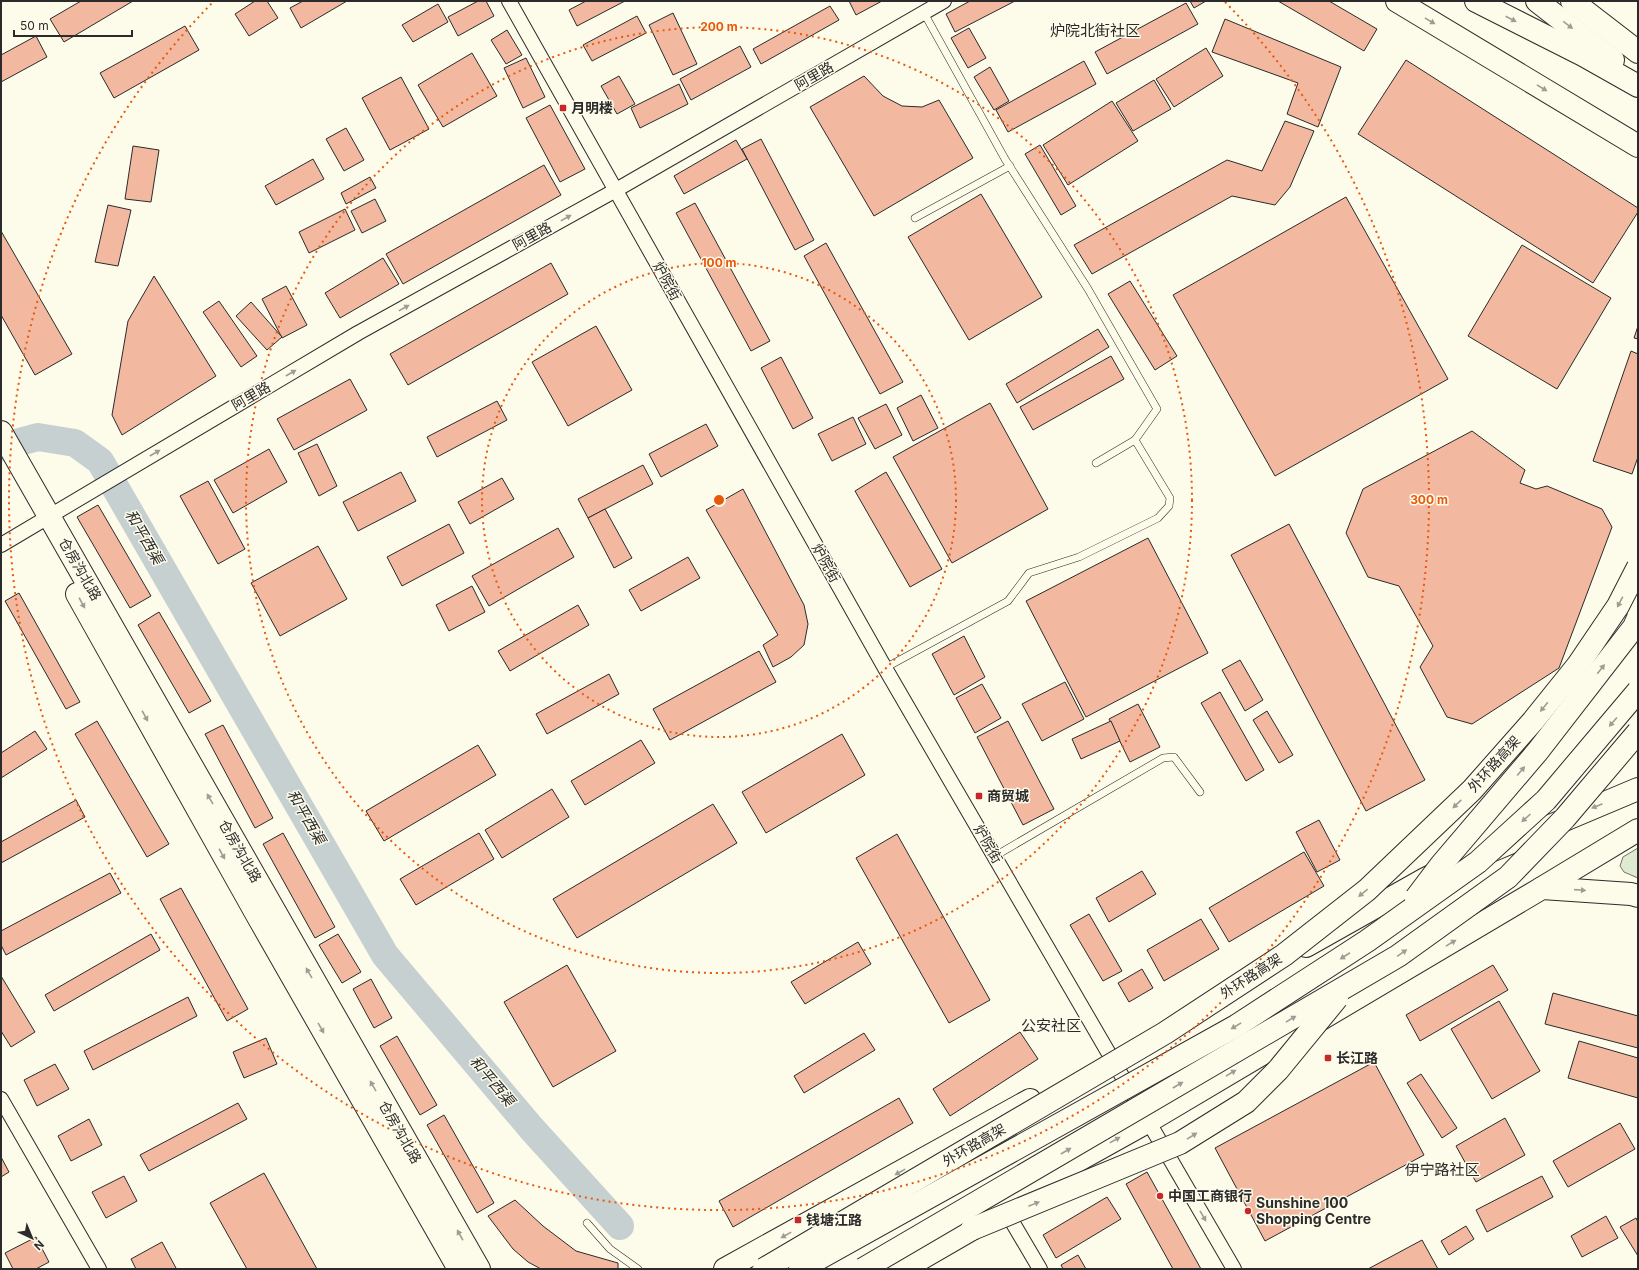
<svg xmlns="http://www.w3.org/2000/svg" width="1639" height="1270" font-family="Inter,'Noto Sans SC',sans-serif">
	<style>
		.green { fill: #deebd1; stroke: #74746e }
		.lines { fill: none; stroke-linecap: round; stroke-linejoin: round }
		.river { stroke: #c7d0d0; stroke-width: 28 }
		.building { fill: #f2b8a0; stroke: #2b2b2b }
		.service-casing { stroke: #2b2b2b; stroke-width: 8 }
		.minor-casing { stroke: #2b2b2b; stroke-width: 16 }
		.primary-casing { stroke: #2b2b2b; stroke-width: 24 }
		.trunk-casing { stroke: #2b2b2b; stroke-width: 24 }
		.service { stroke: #fdfbea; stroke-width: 7 }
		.minor { stroke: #fdfbea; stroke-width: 14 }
		.primary { stroke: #fdfbea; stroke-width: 22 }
		.trunk { stroke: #fdfbea; stroke-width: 22 }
		.trunk-bridge-casing { stroke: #2b2b2b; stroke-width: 24; stroke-linecap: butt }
		.trunk-bridge { stroke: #fdfbea; stroke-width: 22 }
		.oneway { fill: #9e9d94 }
		.ring { fill: none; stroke: #e8590c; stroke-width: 2; stroke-dasharray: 2 4 }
		.poi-dot { fill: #c62828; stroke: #fdfbea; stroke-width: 1.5 }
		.labels { text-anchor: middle; stroke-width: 3; stroke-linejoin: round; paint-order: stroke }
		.street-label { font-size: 14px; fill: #2b2b2b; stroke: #fdfbea }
		.poi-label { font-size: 14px; font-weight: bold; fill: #2b2b2b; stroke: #fdfbea; text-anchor: start }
		.neighbourhood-label { font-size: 15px; fill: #2b2b2b; stroke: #fdfbea }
		.water-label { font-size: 15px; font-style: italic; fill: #2b2b2b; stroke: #fdfbea }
		.centre { fill: #e8590c; stroke: #fdfbea; stroke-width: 2 }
		.ring-label { font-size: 12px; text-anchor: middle; font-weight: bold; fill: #e8590c; stroke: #fdfbea; stroke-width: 3; stroke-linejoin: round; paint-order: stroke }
	</style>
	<rect width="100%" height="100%" fill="#fdfbea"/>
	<polygon class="green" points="1638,848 1638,878 1624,872 1620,866 1623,857"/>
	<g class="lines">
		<polyline class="river" points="1,447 38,437 75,443 100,461 385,955 532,1129 620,1226"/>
	</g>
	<g class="building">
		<polygon points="81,1 133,1 64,42 50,19"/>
		<polygon points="255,1 267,1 278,18 249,36 235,14"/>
		<polygon points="303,1 347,1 301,28 290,8"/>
		<polygon points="478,1 486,1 494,16 458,36 448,17"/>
		<polygon points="586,1 625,1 577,26 569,10"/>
		<polygon points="849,1 882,1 856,15"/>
		<polygon points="970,1 1015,1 955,32 946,14"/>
		<polygon points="1190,1 1206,1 1194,8"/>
		<polygon points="1278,1 1329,1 1377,29 1364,51"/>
		<polygon points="1186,3 1198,24 1107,74 1095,52"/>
		<polygon points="438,4 448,22 413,42 402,25"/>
		<polygon points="830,6 839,20 761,64 753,49"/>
		<polygon points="673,13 697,64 673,75 649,25"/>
		<polygon points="637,16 646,33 592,61 583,45"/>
		<polygon points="1225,19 1341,67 1318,127 1287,114 1298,83 1212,52"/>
		<polygon points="185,26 199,50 114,98 100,73"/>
		<polygon points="969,28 986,58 968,68 951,38"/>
		<polygon points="507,30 522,55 506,64 491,40"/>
		<polygon points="36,36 47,57 1,82 1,55"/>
		<polygon points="740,46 751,67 691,100 680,79"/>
		<polygon points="1206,48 1223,76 1174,107 1156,79"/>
		<polygon points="472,53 497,96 443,127 418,85"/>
		<polygon points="526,58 545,97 523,108 504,68"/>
		<polygon points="1406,60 1638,208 1638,212 1593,283 1358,134"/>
		<polygon points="1084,61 1096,84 1008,132 996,110"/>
		<polygon points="990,67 1009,101 994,110 974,77"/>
		<polygon points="619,76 635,104 617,114 601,86"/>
		<polygon points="864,76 883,96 902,106 922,107 939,100 973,158 874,216 810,107"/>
		<polygon points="401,77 429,129 390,150 362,98"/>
		<polygon points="1154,80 1171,109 1133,131 1116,103"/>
		<polygon points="679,84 688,104 640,128 631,108"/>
		<polygon points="1112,101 1138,141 1068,185 1043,145"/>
		<polygon points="550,105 585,169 560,182 526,118"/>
		<polygon points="1285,121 1314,131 1290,187 1275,205 1232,196 1092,274 1074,245 1227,160 1262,171"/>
		<polygon points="346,128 364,160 344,171 326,139"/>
		<polygon points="761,139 814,240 795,250 742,149"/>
		<polygon points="736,140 747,159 684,194 674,176"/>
		<polygon points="1040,145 1076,206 1061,215 1025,154"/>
		<polygon points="133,146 159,150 151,202 125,199"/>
		<polygon points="313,159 324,179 276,205 265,186"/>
		<polygon points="544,165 561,195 403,284 386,254"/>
		<polygon points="370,177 376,188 346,204 341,193"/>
		<polygon points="981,194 1042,297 969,340 908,237"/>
		<polygon points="1346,197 1448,379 1275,476 1173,295"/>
		<polygon points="375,199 386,221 362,233 351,211"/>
		<polygon points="695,203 770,341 751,351 676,213"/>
		<polygon points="108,205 131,210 118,266 95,262"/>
		<polygon points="345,209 355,230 309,253 299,232"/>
		<polygon points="1,231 72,354 35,375 1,315"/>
		<polygon points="826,243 903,382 880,394 804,256"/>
		<polygon points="1522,245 1611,298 1557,389 1468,336"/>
		<polygon points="383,258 399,284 340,318 325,293"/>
		<polygon points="551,263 568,294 408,385 390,354"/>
		<polygon points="154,276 216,376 122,435 112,415 128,321"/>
		<polygon points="1130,281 1177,356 1155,370 1108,294"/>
		<polygon points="286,286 307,325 282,338 262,299"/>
		<polygon points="219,301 257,356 241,367 203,312"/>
		<polygon points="251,302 282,337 267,350 236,316"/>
		<polygon points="596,326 632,390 568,426 532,362"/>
		<polygon points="1638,326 1638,339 1634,338"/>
		<polygon points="1098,329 1109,347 1017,403 1006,384"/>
		<polygon points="1631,351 1638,354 1638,457 1632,474 1593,461"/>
		<polygon points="1111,356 1124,379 1033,430 1020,407"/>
		<polygon points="781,357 813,418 793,429 761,368"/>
		<polygon points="350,379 367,410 294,450 277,419"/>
		<polygon points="921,395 938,428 913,441 897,408"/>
		<polygon points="497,401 507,420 437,457 427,437"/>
		<polygon points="990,403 1048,509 952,563 893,457"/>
		<polygon points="886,404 902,435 875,449 858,418"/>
		<polygon points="853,417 866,444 832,461 818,434"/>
		<polygon points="706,424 718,446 661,477 649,454"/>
		<polygon points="1472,431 1525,470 1520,483 1536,489 1547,486 1602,509 1612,527 1559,668 1472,724 1447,717 1420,667 1433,646 1399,586 1368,577 1346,533 1363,489"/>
		<polygon points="317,444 337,486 319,496 298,453"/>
		<polygon points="269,449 287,482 233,513 214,480"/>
		<polygon points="643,465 653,484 588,518 578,499"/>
		<polygon points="401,472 416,501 358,531 343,502"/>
		<polygon points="886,472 942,569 910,587 855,491"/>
		<polygon points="502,478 514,499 470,524 458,502"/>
		<polygon points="208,481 245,549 218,564 180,496"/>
		<polygon points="743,489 804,605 808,624 804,645 791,657 773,667 763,645 778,635 706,510"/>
		<polygon points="98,505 151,596 130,608 77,517"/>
		<polygon points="605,509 632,558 614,568 588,518"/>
		<polygon points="449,524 464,553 402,586 387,557"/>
		<polygon points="1289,524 1425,780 1366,811 1231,555"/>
		<polygon points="558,528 574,557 489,606 472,576"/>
		<polygon points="1148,538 1208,653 1086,717 1026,601"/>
		<polygon points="318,546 347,599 280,636 251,583"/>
		<polygon points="688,557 700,578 641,611 629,590"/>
		<polygon points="472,586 485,612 449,631 436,605"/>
		<polygon points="19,593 80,702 66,709 5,601"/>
		<polygon points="578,605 589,625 510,671 498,651"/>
		<polygon points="159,612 211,701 189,713 138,625"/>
		<polygon points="964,636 985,677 954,695 932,654"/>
		<polygon points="759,651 776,682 670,740 653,709"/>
		<polygon points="1240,660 1263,700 1245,711 1222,670"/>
		<polygon points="609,674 619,694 547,734 536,714"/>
		<polygon points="1065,682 1084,719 1042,741 1022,704"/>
		<polygon points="982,684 1001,718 975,733 956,698"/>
		<polygon points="1220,692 1264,770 1246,781 1201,703"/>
		<polygon points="1138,704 1160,747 1130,762 1109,719"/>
		<polygon points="1267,711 1293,755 1279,763 1253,720"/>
		<polygon points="97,721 169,844 147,857 75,734"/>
		<polygon points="1008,721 1054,809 1023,825 977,737"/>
		<polygon points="1111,721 1120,741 1081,759 1072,739"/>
		<polygon points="223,725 273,818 255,828 205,734"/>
		<polygon points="35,731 47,749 1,778 1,753"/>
		<polygon points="842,734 865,775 766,833 742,792"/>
		<polygon points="641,740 655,763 585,805 571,781"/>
		<polygon points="478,745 496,775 384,841 366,811"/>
		<polygon points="552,789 569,817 502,858 485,830"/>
		<polygon points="76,800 85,817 1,863 1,842"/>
		<polygon points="713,804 737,843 577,938 553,899"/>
		<polygon points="1319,820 1340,860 1317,872 1296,832"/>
		<polygon points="283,833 335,927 315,938 263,844"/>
		<polygon points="479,833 494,859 416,905 400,879"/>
		<polygon points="897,834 990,1000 949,1023 856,858"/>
		<polygon points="1304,852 1324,886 1229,942 1209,908"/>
		<polygon points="1142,871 1156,894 1109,922 1096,898"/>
		<polygon points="110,873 121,893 6,955 1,945 1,931"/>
		<polygon points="181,888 248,1009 227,1021 160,899"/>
		<polygon points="1089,914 1122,971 1103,981 1070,925"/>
		<polygon points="1201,919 1219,949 1164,981 1147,950"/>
		<polygon points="151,934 160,950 54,1011 45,995"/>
		<polygon points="338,934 361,972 342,983 319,945"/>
		<polygon points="858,942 871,964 805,1004 791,982"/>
		<polygon points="567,965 616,1051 553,1087 504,1002"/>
		<polygon points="1493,965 1508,990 1420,1041 1406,1015"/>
		<polygon points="1142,969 1153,988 1129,1002 1118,983"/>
		<polygon points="1,976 35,1032 11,1047 1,1031"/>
		<polygon points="371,979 392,1018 374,1028 353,989"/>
		<polygon points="1553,993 1638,1016 1638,1048 1545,1024"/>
		<polygon points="188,997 197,1016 93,1070 84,1051"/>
		<polygon points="1499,1001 1540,1071 1492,1099 1451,1029"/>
		<polygon points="1020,1032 1038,1059 950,1116 933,1089"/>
		<polygon points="864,1033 875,1050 804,1093 794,1076"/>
		<polygon points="397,1036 437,1105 420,1115 380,1046"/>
		<polygon points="266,1038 277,1064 244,1078 233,1052"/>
		<polygon points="1579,1041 1638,1058 1638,1098 1568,1078"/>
		<polygon points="1374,1062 1424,1155 1265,1241 1215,1148"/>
		<polygon points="55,1064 69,1089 37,1106 24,1080"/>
		<polygon points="1421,1074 1457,1128 1442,1138 1407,1083"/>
		<polygon points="899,1098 913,1123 733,1227 719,1201"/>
		<polygon points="238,1103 247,1119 149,1171 140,1155"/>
		<polygon points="444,1115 494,1203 477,1213 427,1125"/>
		<polygon points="1505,1118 1525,1155 1476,1182 1456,1146"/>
		<polygon points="89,1119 102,1145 71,1161 58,1136"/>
		<polygon points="1620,1123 1635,1149 1568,1187 1553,1161"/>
		<polygon points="1,1157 9,1172 1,1177"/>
		<polygon points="1147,1172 1201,1269 1173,1269 1126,1184"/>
		<polygon points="264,1173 317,1269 247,1269 210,1203"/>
		<polygon points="124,1176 137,1201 106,1218 92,1192"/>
		<polygon points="1542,1176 1553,1197 1487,1232 1476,1210"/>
		<polygon points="1107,1197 1121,1219 1056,1258 1043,1235"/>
		<polygon points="515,1200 543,1226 576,1251 618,1263 618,1269 541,1269 528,1262 513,1249 488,1216"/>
		<polygon points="1606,1216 1618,1238 1582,1257 1571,1236"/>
		<polygon points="1636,1218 1638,1222 1638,1256 1620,1227"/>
		<polygon points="1466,1226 1474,1239 1449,1255 1441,1241"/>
		<polygon points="36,1237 49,1262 36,1269 13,1269 5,1253"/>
		<polygon points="1422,1240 1438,1269 1368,1269"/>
		<polygon points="162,1242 176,1268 173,1269 136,1269 131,1259"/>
		<polygon points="1078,1255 1086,1269 1063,1269 1061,1265"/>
	</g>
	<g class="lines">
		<g class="service-casing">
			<g id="service">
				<polyline points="924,13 1005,159 1088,289 1157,409 1135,440"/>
				<polyline points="915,218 1010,166"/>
				<polyline points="885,668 1008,601 1029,573 1079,557 1158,518 1169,506 1170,498 1135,440 1096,463"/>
				<polyline points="995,856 1163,758 1174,757 1200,792"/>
				<polyline points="587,1223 610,1249 638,1269"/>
			</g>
		</g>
		<g class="minor-casing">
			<g id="minor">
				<polyline points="509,1 885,668 1234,1269"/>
				<polyline points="1,545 358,333 616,190 944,1"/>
				<polyline points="1,1099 99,1269"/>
				<polyline points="1004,1208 1040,1269"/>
			</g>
		</g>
		<g class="primary-casing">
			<g id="primary">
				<polyline points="1397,1 1638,146"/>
				<polyline points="1,432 479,1269"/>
				<polyline points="77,594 257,915 459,1269"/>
				<polyline points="1493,850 1638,789"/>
				<polyline points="1542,888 1638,830"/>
				<polyline points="1306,946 1425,879 1437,873"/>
				<polyline points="962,1225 1149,1121 1542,888 1631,894 1638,896"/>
				<polyline points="725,1269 1030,1100"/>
				<polyline points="886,1269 918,1251"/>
			</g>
		</g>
		<g class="trunk-casing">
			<g id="trunk">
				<polyline points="1476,1 1583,55 1638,86"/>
				<polyline points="1537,1 1613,60"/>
				<polyline points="1572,1 1638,52"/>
				<polyline points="903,1269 972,1229"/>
			</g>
		</g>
		<use href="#service" class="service"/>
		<use href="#minor" class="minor"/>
		<use href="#primary" class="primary"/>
		<use href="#trunk" class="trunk"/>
		<g class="trunk-bridge-casing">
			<g id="trunk-bridge">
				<polyline points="1416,898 1441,865 1538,751 1634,627 1638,618"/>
				<polyline points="972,1229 1180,1143 1246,1102 1278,1070 1337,998"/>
				<polyline points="764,1269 1165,1033 1284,955 1367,890 1472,790 1533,721 1578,665 1618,606 1638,567"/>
				<polyline points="800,1269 1236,1026 1367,941 1478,862 1546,800 1638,691"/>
				<polyline points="863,1269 1398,956 1508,877 1565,818 1638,732"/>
			</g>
		</g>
		<use href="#trunk-bridge" class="trunk-bridge"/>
	</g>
	<defs><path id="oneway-solid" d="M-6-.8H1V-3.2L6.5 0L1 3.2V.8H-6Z"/></defs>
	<g class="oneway">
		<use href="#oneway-solid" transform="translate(1511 19) rotate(27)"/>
		<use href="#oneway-solid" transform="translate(1430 21) rotate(31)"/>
		<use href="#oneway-solid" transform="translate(1568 25) rotate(37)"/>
		<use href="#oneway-solid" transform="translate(1542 88) rotate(31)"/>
		<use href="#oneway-solid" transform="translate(566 218) rotate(-29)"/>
		<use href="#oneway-solid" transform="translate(404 308) rotate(-29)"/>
		<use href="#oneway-solid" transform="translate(291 373) rotate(-30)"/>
		<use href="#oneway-solid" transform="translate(155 453) rotate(-30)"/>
		<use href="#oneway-solid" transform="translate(1620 602) rotate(118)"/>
		<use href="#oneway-solid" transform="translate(82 603) rotate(61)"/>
		<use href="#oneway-solid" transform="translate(1601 669) rotate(-52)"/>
		<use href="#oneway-solid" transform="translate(1544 707) rotate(129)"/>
		<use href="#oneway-solid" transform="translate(145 716) rotate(61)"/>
		<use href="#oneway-solid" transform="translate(1613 722) rotate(131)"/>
		<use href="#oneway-solid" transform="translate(1521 771) rotate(-50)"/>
		<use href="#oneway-solid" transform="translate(210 799) rotate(-120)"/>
		<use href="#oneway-solid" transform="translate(1457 804) rotate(136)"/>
		<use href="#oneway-solid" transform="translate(1597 806) rotate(157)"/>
		<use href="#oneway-solid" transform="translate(1526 818) rotate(138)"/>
		<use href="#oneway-solid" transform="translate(222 854) rotate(61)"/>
		<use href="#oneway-solid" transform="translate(1580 890) rotate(4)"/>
		<use href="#oneway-solid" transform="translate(1363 893) rotate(141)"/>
		<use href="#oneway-solid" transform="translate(1451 943) rotate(-31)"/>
		<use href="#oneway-solid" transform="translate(1402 953) rotate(-35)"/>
		<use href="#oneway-solid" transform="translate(1345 956) rotate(147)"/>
		<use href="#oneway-solid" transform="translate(309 973) rotate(-120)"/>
		<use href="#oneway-solid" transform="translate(1291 1019) rotate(-31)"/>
		<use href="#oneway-solid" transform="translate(1236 1026) rotate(149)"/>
		<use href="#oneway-solid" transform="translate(321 1028) rotate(60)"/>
		<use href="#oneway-solid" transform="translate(1231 1073) rotate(-31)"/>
		<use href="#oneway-solid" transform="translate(1178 1085) rotate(-30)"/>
		<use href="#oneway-solid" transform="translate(373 1086) rotate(-120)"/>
		<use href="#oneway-solid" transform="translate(1192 1136) rotate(-32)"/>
		<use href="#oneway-solid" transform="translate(1115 1140) rotate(-29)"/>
		<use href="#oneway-solid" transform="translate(1066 1151) rotate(-30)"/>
		<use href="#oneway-solid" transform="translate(900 1172) rotate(151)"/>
		<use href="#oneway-solid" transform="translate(1034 1204) rotate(-22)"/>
		<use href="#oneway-solid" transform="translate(1203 1216) rotate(60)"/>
		<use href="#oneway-solid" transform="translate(460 1235) rotate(-119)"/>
		<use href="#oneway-solid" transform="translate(786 1235) rotate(151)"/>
	</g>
	<g class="ring">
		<circle cx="719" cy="500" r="237"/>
		<circle cx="719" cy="500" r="473"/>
		<path d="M1225 2A710 710 0 1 1 213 2"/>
	</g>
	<g class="poi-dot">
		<rect x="559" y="104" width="8" height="8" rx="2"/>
		<rect x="975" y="792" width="8" height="8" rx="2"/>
		<rect x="1324" y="1054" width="8" height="8" rx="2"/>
		<circle cx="1160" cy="1196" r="4"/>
		<circle cx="1248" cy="1211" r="4"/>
		<rect x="794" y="1216" width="8" height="8" rx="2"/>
	</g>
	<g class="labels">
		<g class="street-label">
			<text transform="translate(814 76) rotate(-30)" y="5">阿里路</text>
			<text transform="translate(532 236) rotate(-29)" y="5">阿里路</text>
			<text transform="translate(667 281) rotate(61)" y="5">炉院街</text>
			<text transform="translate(251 396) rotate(-30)" y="5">阿里路</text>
			<text transform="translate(826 563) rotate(61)" y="5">炉院街</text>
			<text transform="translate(80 569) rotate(60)" y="5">仓房沟北路</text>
			<text transform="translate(1494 764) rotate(-48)" y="5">外环路高架</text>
			<text transform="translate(988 844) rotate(60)" y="5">炉院街</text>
			<text transform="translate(240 851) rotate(60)" y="5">仓房沟北路</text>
			<text transform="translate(1251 976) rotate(-33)" y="5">外环路高架</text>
			<text transform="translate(400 1132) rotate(60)" y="5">仓房沟北路</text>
			<text transform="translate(974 1145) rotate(-30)" y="5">外环路高架</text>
		</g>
		<g class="poi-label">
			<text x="571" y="113">月明楼</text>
			<text x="987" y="801">商贸城</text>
			<text x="1336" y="1063">长江路</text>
			<text x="1168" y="1201">中国工商银行</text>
			<text x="1256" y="1208">Sunshine 100<tspan x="1256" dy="16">Shopping Centre</tspan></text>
			<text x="806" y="1225">钱塘江路</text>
		</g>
		<g class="neighbourhood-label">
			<text x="1095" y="36">炉院北街社区</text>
			<text x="1051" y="1031">公安社区</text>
			<text x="1442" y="1175">伊宁路社区</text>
		</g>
		<g class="water-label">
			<text transform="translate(144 537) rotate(60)" y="5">和平西渠</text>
			<text transform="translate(306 817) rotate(60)" y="5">和平西渠</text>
			<text transform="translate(492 1081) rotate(50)" y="5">和平西渠</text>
		</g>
	</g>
	<circle cx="719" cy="500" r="6" class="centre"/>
	<g class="ring-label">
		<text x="719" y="31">200 m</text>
		<text x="719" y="267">100 m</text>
		<text x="1429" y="504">300 m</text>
	</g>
	<rect width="1639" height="1270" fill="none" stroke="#2b2b2b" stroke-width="4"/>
	<g transform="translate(32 1238) rotate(136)" stroke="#fdfbea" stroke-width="3" paint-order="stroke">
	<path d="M0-3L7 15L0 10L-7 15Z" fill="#2b2b2b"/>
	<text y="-6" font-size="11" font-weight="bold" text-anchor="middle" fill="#2b2b2b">N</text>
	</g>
	<path d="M14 30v6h118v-6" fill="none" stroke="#2b2b2b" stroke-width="2"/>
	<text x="20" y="30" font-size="12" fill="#2b2b2b" stroke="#fdfbea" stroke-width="3" paint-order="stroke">50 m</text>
</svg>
